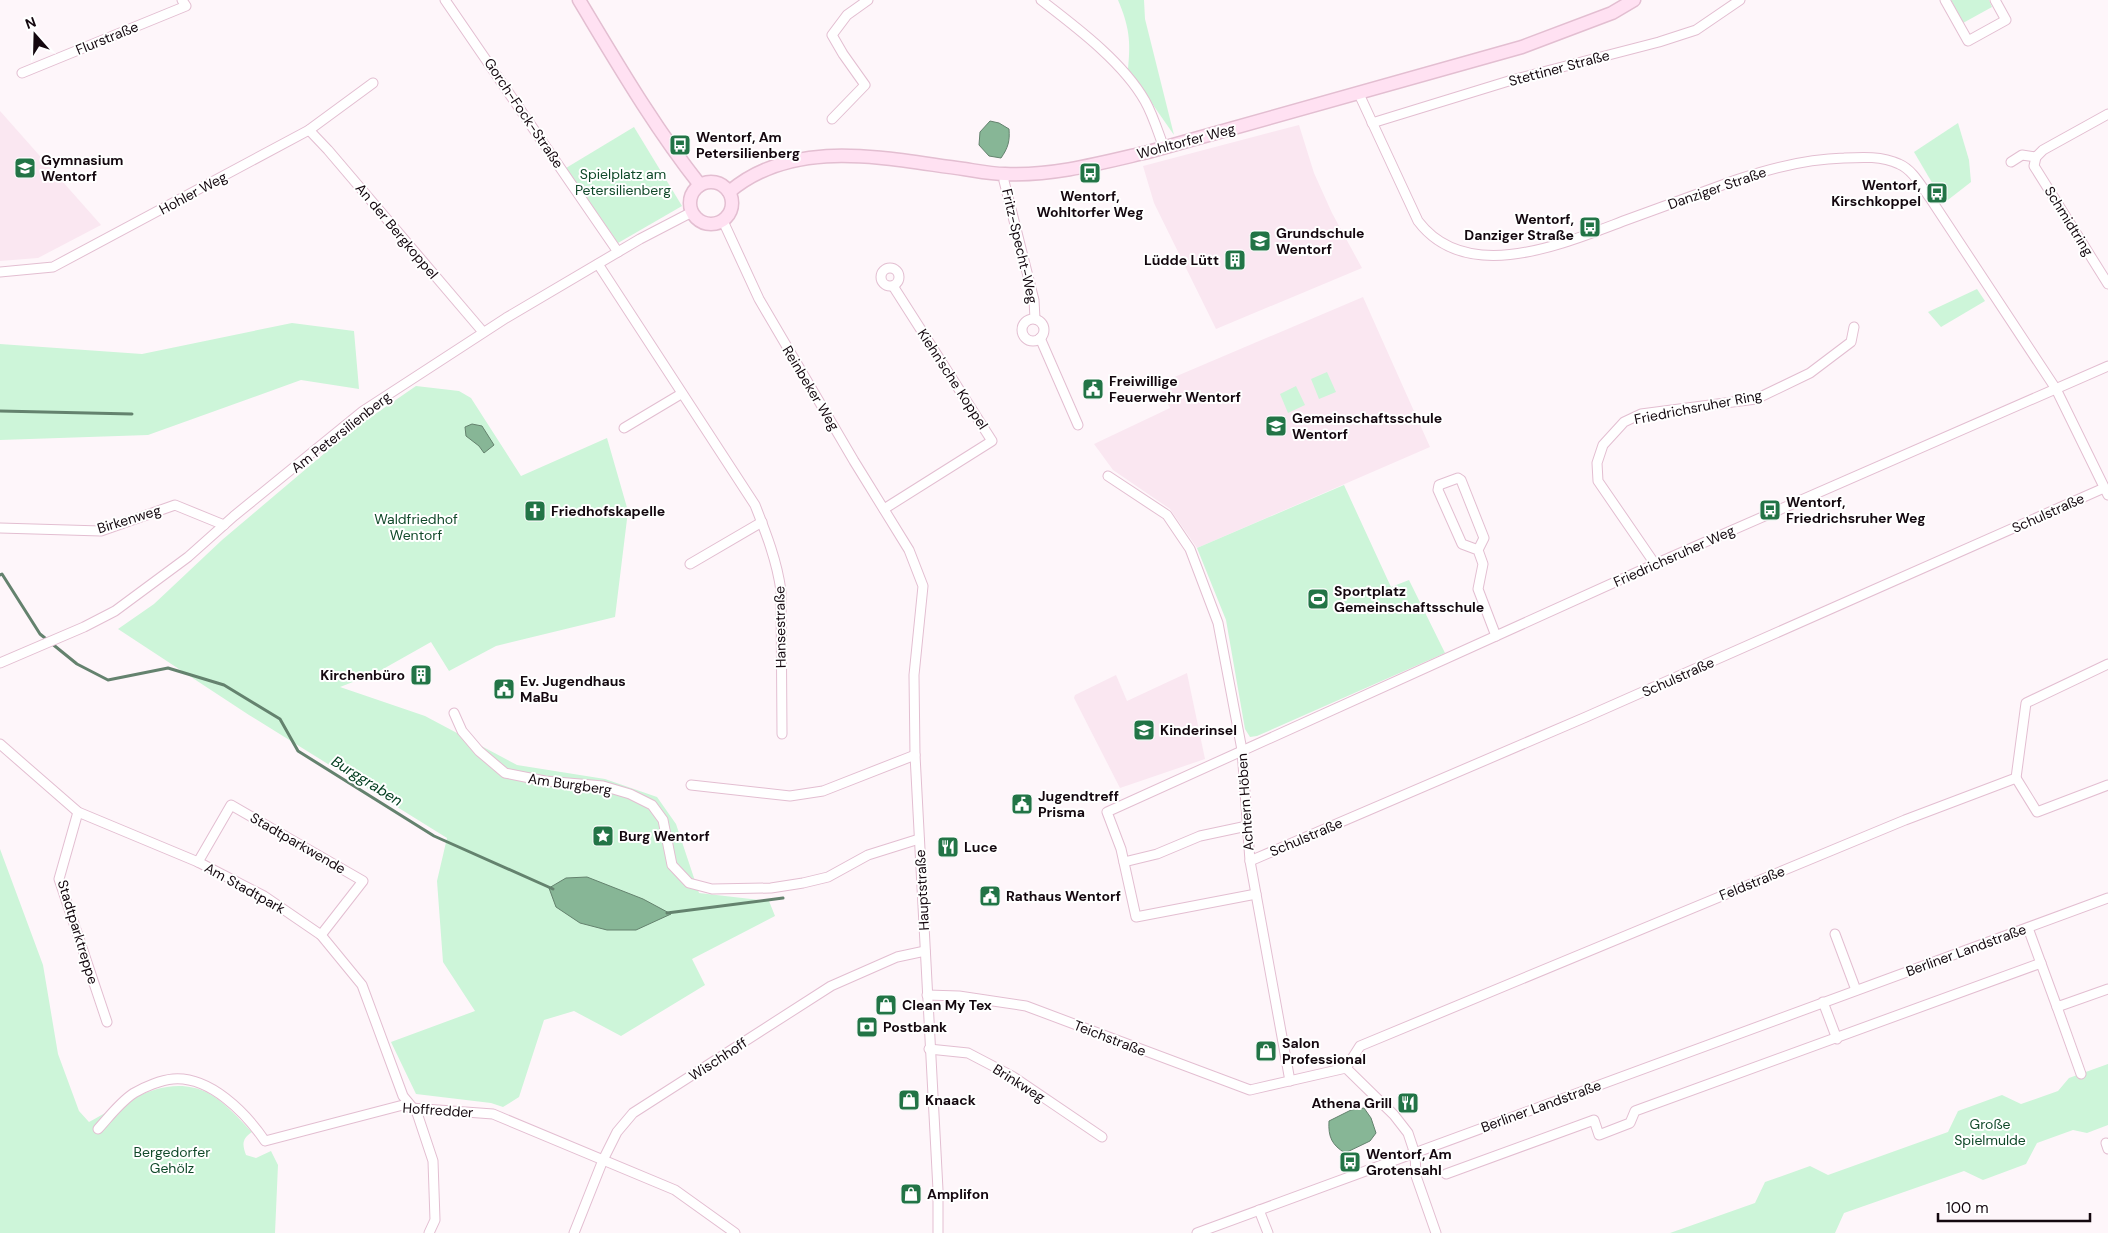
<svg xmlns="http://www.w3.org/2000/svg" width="2108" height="1233" font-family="'DM Sans',sans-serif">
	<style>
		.built { fill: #fae7f1 }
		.green { fill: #cdf5d9 }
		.water { fill: #87b696; stroke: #64826e }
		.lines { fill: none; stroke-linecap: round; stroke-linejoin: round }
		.stream { stroke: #64826e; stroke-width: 3 }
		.street-casing { stroke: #e3bed1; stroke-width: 11 }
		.secondary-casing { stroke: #e3bed1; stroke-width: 15 }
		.street { stroke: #fff; stroke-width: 9 }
		.secondary { stroke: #ffe1f2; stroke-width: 12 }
		.labels { text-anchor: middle; stroke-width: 4; stroke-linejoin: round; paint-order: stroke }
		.street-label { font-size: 14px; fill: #14080f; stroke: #fff }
		.poi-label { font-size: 14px; font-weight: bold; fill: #14080f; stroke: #fff; text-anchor: start }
		.park-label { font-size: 14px; fill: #11492a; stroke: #fff }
		.water-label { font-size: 15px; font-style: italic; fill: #003c1e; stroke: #fff }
	</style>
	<rect width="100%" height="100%" fill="#fef6fa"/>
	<g class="built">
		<polygon points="0,111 101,225 38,258 0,261"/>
		<polygon points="1299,125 1314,173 1332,213 1362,268 1216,329 1154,203 1143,166"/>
		<polygon points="1363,297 1430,447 1197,548 1170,509 1113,470 1094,444 1170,408 1158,384"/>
		<polygon points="1187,673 1205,759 1120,788 1074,698 1075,695 1116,675 1127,701"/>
	</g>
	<g class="green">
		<path d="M1118,0H1144L1145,19L1174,135L1128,69C1131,41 1129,26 1118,0Z"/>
		<polygon points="1951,0 1989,0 1992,7 1963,23"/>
		<polygon points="1958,123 1969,160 1971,182 1944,203 1914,152"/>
		<polygon points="634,127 682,206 618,243 566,168"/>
		<polygon points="1977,289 1985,301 1941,327 1928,312"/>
		<polygon points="292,323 354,331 359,389 301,380 148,435 0,440 0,344 142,354"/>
		<polygon points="1327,372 1336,392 1319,399 1311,379"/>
		<polygon points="416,386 459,391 471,398 521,476 607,438 628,511 615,617 496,646 449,671 431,642 376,673 340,687 425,716 517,765 605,779 657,797 676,824 699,893 769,901 775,916 692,959 705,985 621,1036 574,1011 544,1020 519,1097 503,1107 491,1103 416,1094 391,1042 475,1011 443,962 437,881 447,838 249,715 118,629 154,604 222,540 352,430"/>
		<polygon points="1296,386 1305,405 1288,413 1280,394"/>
		<polygon points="1344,485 1391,587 1409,580 1445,653 1257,736 1250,737 1245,729 1226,620 1197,548"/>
		<path d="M0,849L43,965L58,1054L79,1111L89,1122C125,1103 167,1072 208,1093C224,1101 239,1119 252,1132C242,1139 242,1144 246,1155L256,1158L271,1151L278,1165L275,1233H0Z"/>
		<polygon points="2108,1064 2108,1125 2087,1133 2073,1130 2037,1143 2026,1164 1983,1180 1964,1171 1844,1213 1835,1233 1670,1233 1755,1203 1765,1182 1810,1166 1828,1175 1948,1132 1958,1111 2002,1095 2021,1104 2058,1091 2069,1078"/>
	</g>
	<g class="water">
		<path d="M990,121L999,123L1009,129C1010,141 1008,148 1001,158L989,156L979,145L980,132Z"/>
		<polygon points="472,424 482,426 494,445 484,453 479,446 466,436 465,427"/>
		<polygon points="587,877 643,899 671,914 636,930 607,930 580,923 556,907 549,888 566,878"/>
		<path d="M1364,1108L1371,1118L1376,1133L1370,1141L1345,1153C1332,1145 1328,1137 1329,1121L1351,1110Z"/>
	</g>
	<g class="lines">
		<g class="stream">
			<polyline points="0,411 132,414"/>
			<polyline points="0,575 2,574 40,634 77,664 108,680 168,668 224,685 280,719 298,751 434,836 553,889"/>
			<polyline points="667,913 783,898"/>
		</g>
		<g class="street-casing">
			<g id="street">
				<polyline points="445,0 618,252"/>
				<path d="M1041,0C1076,27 1123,62 1145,101C1153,115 1158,132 1164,148"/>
				<polyline points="1945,0 1968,41 2006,20 1995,0"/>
				<polyline points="22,73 186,6 182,0"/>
				<path d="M1359,94L1418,221C1468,287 1567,242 1629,219C1665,206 1700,193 1736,180C1771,168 1807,159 1844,158C1863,157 1882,156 1899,164C1913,170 1921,186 1930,198L2056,389L2108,495"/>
				<polyline points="832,119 865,85 843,54 832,35 847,15 868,0"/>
				<polyline points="1372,123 1512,80 1659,42 1696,30 1740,0"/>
				<polyline points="309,130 328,150 483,332"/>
				<polyline points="2036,157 2034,166 2108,284"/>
				<polyline points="2011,162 2022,155 2036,157 2043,150 2108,114"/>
				<polyline points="1005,174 1004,181 1034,300 1035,319"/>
				<polyline points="723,221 759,299 854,461 909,550 923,586 914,675 915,755 938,1190 938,1233"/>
				<path d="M598,264L755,505C766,533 777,561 781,591L782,734"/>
				<circle cx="890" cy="277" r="9"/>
				<polyline points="0,272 53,267 309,130 373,83"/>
				<circle cx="1033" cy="330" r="11"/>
				<polyline points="1040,338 1078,425"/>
				<polyline points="624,428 681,394"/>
				<polyline points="1108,476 1167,515 1190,549 1218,623 1242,750 1250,861 1290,1081"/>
				<polyline points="884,509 992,441 893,286"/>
				<polyline points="0,528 101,531 175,505 224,525"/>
				<polyline points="1478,550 1462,544 1438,490 1439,485 1458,478 1461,480 1484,538 1478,550 1483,564 1478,589 1496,636"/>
				<polyline points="690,564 762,522"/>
				<polyline points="1655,564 1598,481 1597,463 1603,445 1624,422 1641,414 1756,399 1810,373 1851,342 1854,327"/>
				<polyline points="0,663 84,627 115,611 188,557 234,516 363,411 506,318 640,239 692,212"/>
				<polyline points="454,713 462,731 479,751 505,773 545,781 603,786 630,794 652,805 663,820 672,865 689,883 712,889 771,888 803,883 828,877 868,855 919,839"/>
				<polyline points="0,744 78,812 198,862 264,896 321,935 362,985 403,1096 417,1113 433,1161 435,1220 429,1233"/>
				<polyline points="2016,778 2037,812 2108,785"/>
				<polyline points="691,785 790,796 823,791 915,755"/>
				<polyline points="78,812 59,879 107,1022"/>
				<polyline points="1250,861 1586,717 2104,488"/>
				<polyline points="198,862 231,805 363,881 321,935"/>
				<polyline points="1124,862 1157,854 1200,836 1247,826"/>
				<polyline points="1256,894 1136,917 1121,849 1107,812 1655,564 2108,366"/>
				<polyline points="2028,928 2057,1007 2108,989"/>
				<polyline points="1835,934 1856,990"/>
				<polyline points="927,995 959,996 1026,1006 1250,1090 1346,1068 1394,1115 1408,1133 1415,1154 1416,1176 1436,1233"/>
				<polyline points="1823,1002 1837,1039"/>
				<polyline points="2057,1007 2081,1074"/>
				<polyline points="929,1049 968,1053 1012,1076 1102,1137"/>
				<polyline points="1346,1068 1360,1046 1905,820 2016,778 2026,703 2108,664"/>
				<path d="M98,1129C109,1117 120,1102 134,1093C144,1087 161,1080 173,1079C210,1076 246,1113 265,1141L403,1105L411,1108L493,1114L675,1190L735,1233"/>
				<polyline points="2106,1143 2108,1149"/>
				<polyline points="1446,1174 1594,1120 1599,1135 1630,1123 1635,1111 2041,963"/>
				<polyline points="1259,1210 1268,1233"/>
				<polyline points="574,1233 603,1160 617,1132 633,1113 831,986 897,957 925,951"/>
				<polyline points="1197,1233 2108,898"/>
			</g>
		</g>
		<g class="secondary-casing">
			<g id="secondary">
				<path d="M579,0C617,63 654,127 700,185"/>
				<circle cx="711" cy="203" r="21"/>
				<path d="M729,192C795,136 886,159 964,169C977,171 992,174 1005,174C1054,176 1101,163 1148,152L1522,47L1612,13L1634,0"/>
			</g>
		</g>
		<use href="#street" class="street"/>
		<use href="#secondary" class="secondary"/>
	</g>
	<defs>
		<g id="bus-square" transform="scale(1.125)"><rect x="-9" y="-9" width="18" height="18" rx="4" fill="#227446" stroke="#fff"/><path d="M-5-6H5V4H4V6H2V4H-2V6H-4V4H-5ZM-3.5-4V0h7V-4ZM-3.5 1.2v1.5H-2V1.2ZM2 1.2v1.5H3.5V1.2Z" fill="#fff"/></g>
		<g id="school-square" transform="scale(1.125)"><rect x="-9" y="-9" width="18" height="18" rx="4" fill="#227446" stroke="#fff"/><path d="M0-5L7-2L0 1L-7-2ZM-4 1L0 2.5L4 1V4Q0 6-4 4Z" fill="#fff"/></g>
		<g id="building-square" transform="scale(1.125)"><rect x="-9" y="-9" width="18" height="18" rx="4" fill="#227446" stroke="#fff"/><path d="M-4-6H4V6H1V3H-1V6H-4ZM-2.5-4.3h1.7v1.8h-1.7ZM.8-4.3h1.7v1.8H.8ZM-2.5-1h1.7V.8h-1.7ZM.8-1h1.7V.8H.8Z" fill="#fff"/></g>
		<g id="civic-square" transform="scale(1.125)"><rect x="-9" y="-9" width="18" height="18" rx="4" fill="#227446" stroke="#fff"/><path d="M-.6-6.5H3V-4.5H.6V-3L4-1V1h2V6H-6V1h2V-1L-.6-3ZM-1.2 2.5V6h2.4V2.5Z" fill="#fff"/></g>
		<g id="church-square" transform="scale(1.125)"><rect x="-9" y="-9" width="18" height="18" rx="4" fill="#227446" stroke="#fff"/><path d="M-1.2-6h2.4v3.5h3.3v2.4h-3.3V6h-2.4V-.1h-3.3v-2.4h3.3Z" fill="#fff"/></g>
		<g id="stadium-square" transform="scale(1.125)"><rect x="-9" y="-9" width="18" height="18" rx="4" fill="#227446" stroke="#fff"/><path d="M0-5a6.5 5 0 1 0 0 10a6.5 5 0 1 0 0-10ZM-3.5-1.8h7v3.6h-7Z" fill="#fff"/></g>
		<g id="sight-square" transform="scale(1.125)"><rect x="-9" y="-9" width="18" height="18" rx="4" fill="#227446" stroke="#fff"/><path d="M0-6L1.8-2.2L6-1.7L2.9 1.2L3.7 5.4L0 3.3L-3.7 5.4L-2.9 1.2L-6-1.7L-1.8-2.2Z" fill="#fff"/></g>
		<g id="restaurant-square" transform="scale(1.125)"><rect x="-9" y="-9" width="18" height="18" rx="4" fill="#227446" stroke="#fff"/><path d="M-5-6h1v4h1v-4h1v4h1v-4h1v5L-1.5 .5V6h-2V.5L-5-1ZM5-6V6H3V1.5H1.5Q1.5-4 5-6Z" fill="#fff"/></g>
		<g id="shop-square" transform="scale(1.125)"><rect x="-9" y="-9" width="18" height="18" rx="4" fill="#227446" stroke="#fff"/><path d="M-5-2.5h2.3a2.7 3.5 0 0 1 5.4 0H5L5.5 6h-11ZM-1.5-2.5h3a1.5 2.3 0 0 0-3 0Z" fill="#fff"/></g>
		<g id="bank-square" transform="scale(1.125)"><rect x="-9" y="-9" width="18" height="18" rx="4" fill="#227446" stroke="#fff"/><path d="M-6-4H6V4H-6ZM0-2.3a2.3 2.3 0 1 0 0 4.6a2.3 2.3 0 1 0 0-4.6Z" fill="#fff"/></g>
	</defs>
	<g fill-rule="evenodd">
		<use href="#bus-square" x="680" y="145"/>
		<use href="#school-square" x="25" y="168"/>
		<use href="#bus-square" x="1090" y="173"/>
		<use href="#bus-square" x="1937" y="193"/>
		<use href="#bus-square" x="1590" y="227"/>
		<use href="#school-square" x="1260" y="241"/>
		<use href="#building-square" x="1235" y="260"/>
		<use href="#civic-square" x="1093" y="389"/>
		<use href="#school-square" x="1276" y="426"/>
		<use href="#bus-square" x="1770" y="510"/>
		<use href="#church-square" x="535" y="511"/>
		<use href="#stadium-square" x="1318" y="599"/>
		<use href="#building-square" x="421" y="675"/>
		<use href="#civic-square" x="504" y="689"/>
		<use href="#school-square" x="1144" y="730"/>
		<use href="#civic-square" x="1022" y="804"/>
		<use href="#sight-square" x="603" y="836"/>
		<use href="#restaurant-square" x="948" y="847"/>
		<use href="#civic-square" x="990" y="896"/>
		<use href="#shop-square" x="886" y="1005"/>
		<use href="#bank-square" x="867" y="1027"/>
		<use href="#shop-square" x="1266" y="1051"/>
		<use href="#shop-square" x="909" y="1100"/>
		<use href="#restaurant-square" x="1408" y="1103"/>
		<use href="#bus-square" x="1350" y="1162"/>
		<use href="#shop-square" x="911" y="1194"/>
	</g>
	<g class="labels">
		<g class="street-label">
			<text transform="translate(107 38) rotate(-22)" y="5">Flurstraße</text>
			<text transform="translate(1559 68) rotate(-15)" y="5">Stettiner Straße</text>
			<text transform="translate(524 113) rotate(56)" y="5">Gorch-Fock-Straße</text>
			<text transform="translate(1186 141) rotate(-15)" y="5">Wohltorfer Weg</text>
			<text transform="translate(1717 188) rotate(-19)" y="5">Danziger Straße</text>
			<text transform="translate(193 193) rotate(-28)" y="5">Hohler Weg</text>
			<text transform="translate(2069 221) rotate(58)" y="5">Schmidtring</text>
			<text transform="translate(397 231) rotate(50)" y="5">An der Bergkoppel</text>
			<text transform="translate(1020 246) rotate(77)" y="5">Fritz-Specht-Weg</text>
			<text transform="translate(953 379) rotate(57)" y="5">Kiehn'sche Koppel</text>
			<text transform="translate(811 388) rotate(59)" y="5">Reinbeker Weg</text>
			<text transform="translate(1698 407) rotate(-11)" y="5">Friedrichsruher Ring</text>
			<text transform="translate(341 432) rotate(-38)" y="5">Am Petersilienberg</text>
			<text transform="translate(2048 513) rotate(-24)" y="5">Schulstraße</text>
			<text transform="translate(129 519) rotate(-17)" y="5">Birkenweg</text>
			<text transform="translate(1674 556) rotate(-24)" y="5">Friedrichsruher Weg</text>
			<text transform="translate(780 627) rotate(-91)" y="5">Hansestraße</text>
			<text transform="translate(1678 677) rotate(-24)" y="5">Schulstraße</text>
			<text transform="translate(570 784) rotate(8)" y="5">Am Burgberg</text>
			<text transform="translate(1245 802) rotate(-94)" y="5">Achtern Höben</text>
			<text transform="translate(1306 837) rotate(-23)" y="5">Schulstraße</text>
			<text transform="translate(298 843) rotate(30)" y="5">Stadtparkwende</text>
			<text transform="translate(1752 883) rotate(-22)" y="5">Feldstraße</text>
			<text transform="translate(245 888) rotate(29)" y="5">Am Stadtpark</text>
			<text transform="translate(922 890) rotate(-93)" y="5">Hauptstraße</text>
			<text transform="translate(78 932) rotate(73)" y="5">Stadtparktreppe</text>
			<text transform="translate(1966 950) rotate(-20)" y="5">Berliner Landstraße</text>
			<text transform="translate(1110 1038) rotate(21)" y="5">Teichstraße</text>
			<text transform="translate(718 1059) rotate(-33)" y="5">Wischhoff</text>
			<text transform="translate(1019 1083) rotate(32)" y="5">Brinkweg</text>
			<text transform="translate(1541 1106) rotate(-20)" y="5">Berliner Landstraße</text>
			<text transform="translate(438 1110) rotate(4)" y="5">Hoffredder</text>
		</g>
		<g class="poi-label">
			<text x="696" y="142">Wentorf, Am<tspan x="696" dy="16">Petersilienberg</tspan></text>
			<text x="41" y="165">Gymnasium<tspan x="41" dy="16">Wentorf</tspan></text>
			<text x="1921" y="190" text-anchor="end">Wentorf,<tspan x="1921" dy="16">Kirschkoppel</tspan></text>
			<text x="1090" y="201" text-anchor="middle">Wentorf,<tspan x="1090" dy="16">Wohltorfer Weg</tspan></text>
			<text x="1574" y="224" text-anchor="end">Wentorf,<tspan x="1574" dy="16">Danziger Straße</tspan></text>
			<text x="1276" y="238">Grundschule<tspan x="1276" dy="16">Wentorf</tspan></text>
			<text x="1219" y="265" text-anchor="end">Lüdde Lütt</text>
			<text x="1109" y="386">Freiwillige<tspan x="1109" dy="16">Feuerwehr Wentorf</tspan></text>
			<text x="1292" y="423">Gemeinschaftsschule<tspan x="1292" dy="16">Wentorf</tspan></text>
			<text x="1786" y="507">Wentorf,<tspan x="1786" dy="16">Friedrichsruher Weg</tspan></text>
			<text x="551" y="516">Friedhofskapelle</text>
			<text x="1334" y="596">Sportplatz<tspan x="1334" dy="16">Gemeinschaftsschule</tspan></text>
			<text x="405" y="680" text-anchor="end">Kirchenbüro</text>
			<text x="520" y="686">Ev. Jugendhaus<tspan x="520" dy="16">MaBu</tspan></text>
			<text x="1160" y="735">Kinderinsel</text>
			<text x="1038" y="801">Jugendtreff<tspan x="1038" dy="16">Prisma</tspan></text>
			<text x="619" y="841">Burg Wentorf</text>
			<text x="964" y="852">Luce</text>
			<text x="1006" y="901">Rathaus Wentorf</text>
			<text x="902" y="1010">Clean My Tex</text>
			<text x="883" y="1032">Postbank</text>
			<text x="1282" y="1048">Salon<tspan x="1282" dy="16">Professional</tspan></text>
			<text x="925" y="1105">Knaack</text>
			<text x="1392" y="1108" text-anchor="end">Athena Grill</text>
			<text x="1366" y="1159">Wentorf, Am<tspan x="1366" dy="16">Grotensahl</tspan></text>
			<text x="927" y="1199">Amplifon</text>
		</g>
		<g class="park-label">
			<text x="623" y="179">Spielplatz am<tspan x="623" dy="16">Petersilienberg</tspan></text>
			<text x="416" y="524">Waldfriedhof<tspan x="416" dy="16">Wentorf</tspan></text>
			<text x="1990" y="1129">Große<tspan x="1990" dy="16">Spielmulde</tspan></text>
			<text x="172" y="1157">Bergedorfer<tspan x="172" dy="16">Gehölz</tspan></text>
		</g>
		<g class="water-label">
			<text transform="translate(367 781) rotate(32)" y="5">Burggraben</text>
		</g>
	</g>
	<g transform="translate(35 35) rotate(340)" stroke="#ffffff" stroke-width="4" paint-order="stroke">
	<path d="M0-4L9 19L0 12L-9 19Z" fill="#14080f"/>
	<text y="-8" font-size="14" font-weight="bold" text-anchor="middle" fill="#14080f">N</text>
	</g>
	<path d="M1938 1213v8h152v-8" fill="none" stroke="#14080f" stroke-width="2.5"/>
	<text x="1946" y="1213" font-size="15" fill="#14080f" stroke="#ffffff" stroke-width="4" paint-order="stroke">100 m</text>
</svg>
